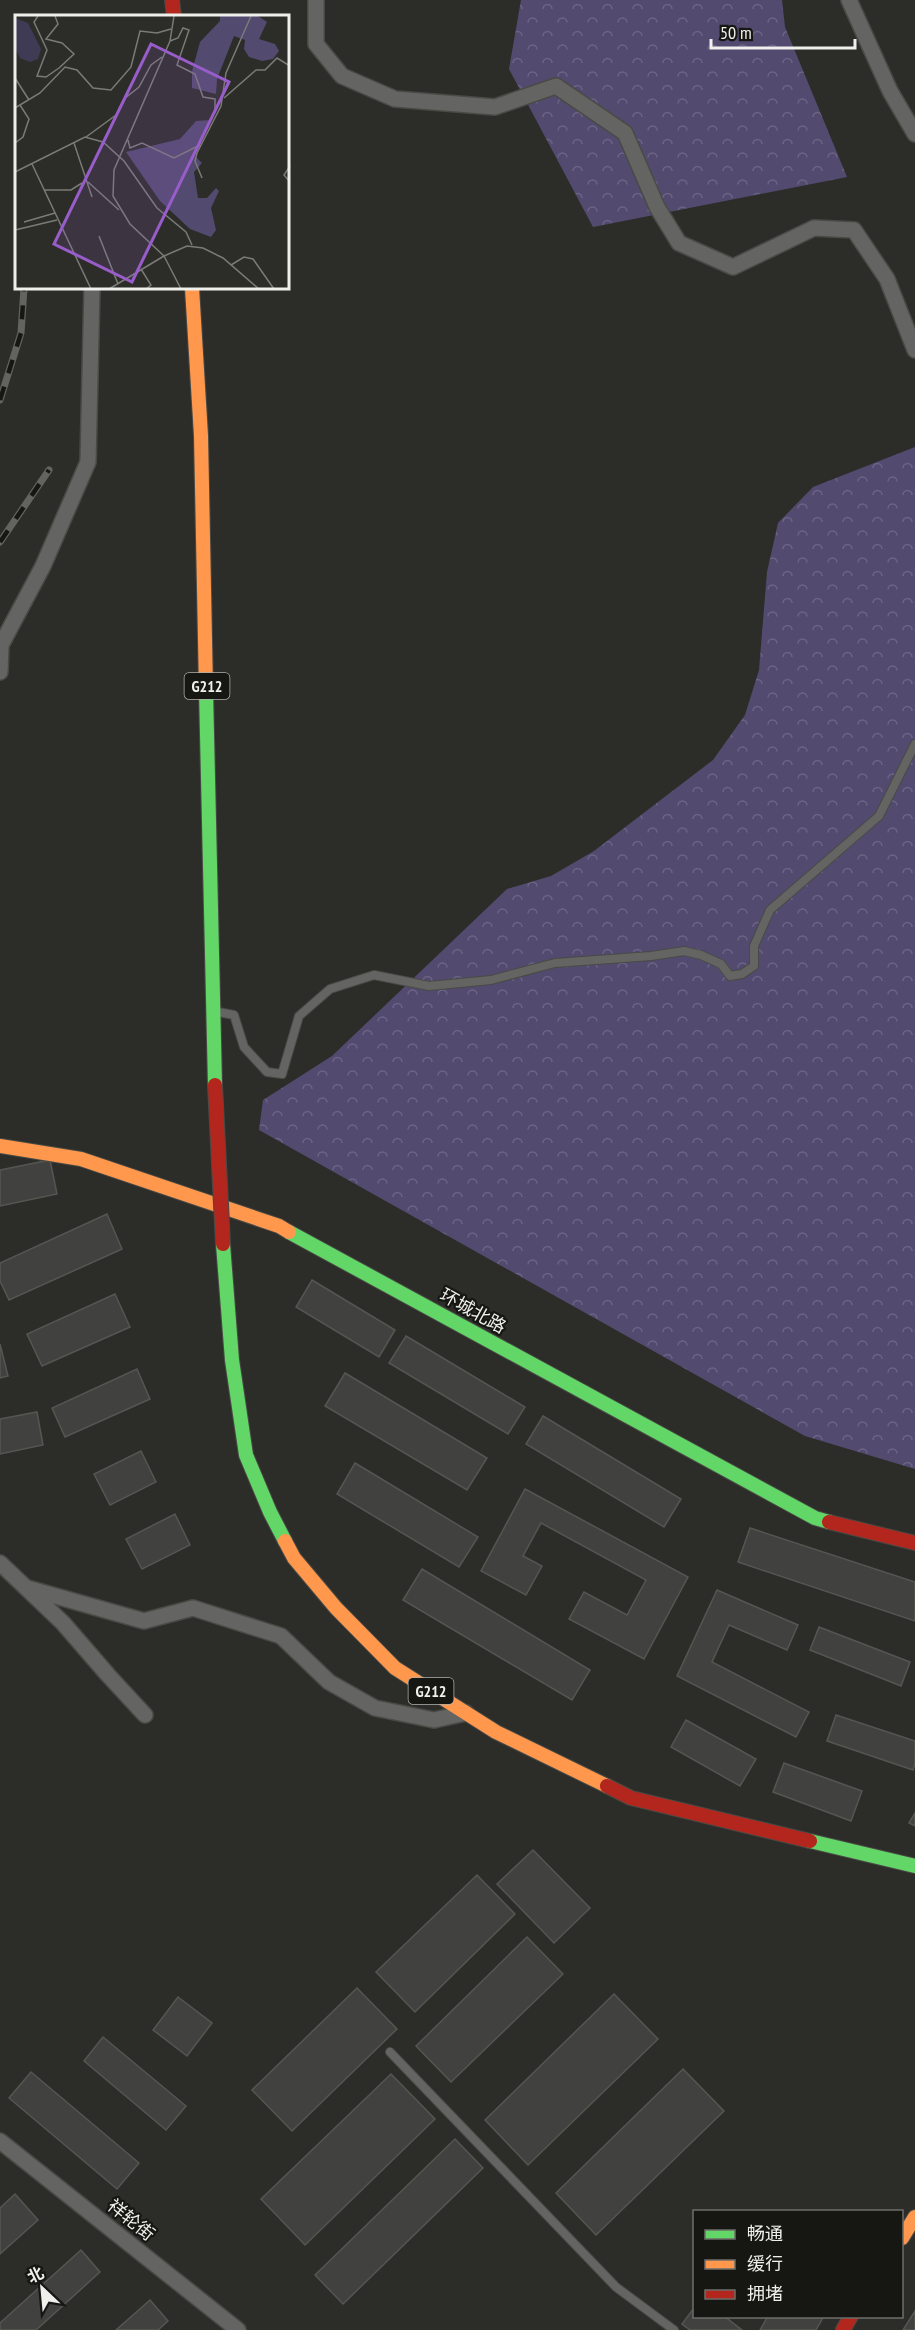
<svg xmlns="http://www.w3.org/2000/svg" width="915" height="2330" font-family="'PT Sans Narrow','Noto Sans SC',sans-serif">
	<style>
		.forest { fill: url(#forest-crowns) }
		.building { fill: #41423f; stroke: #555652; stroke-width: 1.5 }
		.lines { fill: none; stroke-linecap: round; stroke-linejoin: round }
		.lane-casing { stroke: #494a45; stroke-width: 10 }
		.street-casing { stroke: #494a45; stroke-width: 18 }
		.fast-casing { stroke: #494a45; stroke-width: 16 }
		.slow-casing { stroke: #494a45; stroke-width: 16 }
		.jam-casing { stroke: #494a45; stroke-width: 16 }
		.lane { stroke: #646562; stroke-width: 8 }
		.street { stroke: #646562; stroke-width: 15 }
		.fast { stroke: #63d668; stroke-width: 14 }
		.slow { stroke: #ff974d; stroke-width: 14 }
		.jam { stroke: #b3261e; stroke-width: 14 }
		.rail-casing { stroke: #636460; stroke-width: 7 }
		.rail { stroke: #161613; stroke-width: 4.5; stroke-dasharray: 14; stroke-linecap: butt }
		.jam-bridge-casing { stroke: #494a45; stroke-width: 16; stroke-linecap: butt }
		.jam-bridge { stroke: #b3261e; stroke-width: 14 }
		.labels { text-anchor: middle; stroke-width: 4.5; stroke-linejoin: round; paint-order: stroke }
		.shield { fill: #161613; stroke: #aeafaa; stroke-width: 1.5 }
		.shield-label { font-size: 16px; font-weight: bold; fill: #eff0eb }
		.street-label { font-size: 18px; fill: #eff0eb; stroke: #161613 }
		.inset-road { fill: none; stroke: #7a7b77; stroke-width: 1.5 }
		.view { fill: #985dca; fill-opacity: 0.15; stroke: #985dca; stroke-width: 3 }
		.inset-edge { fill: none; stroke: #eff0eb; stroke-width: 3 }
	</style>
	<defs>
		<pattern id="forest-crowns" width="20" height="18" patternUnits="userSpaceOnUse" patternTransform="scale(1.5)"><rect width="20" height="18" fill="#534a70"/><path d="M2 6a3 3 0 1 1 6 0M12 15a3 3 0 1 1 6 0" fill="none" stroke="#6c6485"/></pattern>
	</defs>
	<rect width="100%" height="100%" fill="#2c2d29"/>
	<g class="forest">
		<polygon points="521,0 782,0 785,27 847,177 593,227 509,69"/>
		<polygon points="915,447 915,1469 805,1436 259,1130 263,1100 332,1056 507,889 551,876 594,851 713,760 745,715 759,670 767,572 778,523 813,487"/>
	</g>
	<g class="building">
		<polygon points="50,1160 57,1194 0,1206 0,1170"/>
		<polygon points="107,1214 122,1249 9,1300 0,1281 0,1263"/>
		<polygon points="312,1280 395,1330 379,1357 296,1307"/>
		<polygon points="115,1294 130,1327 42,1366 27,1334"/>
		<polygon points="406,1336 525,1407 508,1434 389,1363"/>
		<polygon points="0,1344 8,1376 0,1378"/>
		<polygon points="137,1369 150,1399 65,1437 52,1408"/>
		<polygon points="345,1373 487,1458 467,1490 325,1406"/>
		<polygon points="37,1412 43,1445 0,1454 0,1419"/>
		<polygon points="543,1416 681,1499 664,1527 526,1444"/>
		<polygon points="141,1451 156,1482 110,1505 94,1474"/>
		<polygon points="355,1463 478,1537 459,1567 337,1494"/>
		<polygon points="525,1489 688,1577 644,1659 569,1619 584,1592 627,1615 646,1580 541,1523 523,1556 542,1566 526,1595 481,1571"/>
		<polygon points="175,1514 190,1545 142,1569 126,1539"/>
		<polygon points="750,1528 915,1582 915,1621 738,1562"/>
		<polygon points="422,1569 590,1670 572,1700 403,1600"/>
		<polygon points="717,1590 798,1625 787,1650 729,1625 712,1662 809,1712 796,1737 677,1676"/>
		<polygon points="819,1627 910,1662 901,1686 810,1650"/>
		<polygon points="836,1715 915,1741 915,1763 913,1770 827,1741"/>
		<polygon points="686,1720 756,1759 740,1786 671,1747"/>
		<polygon points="784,1763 862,1791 851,1821 773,1792"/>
		<polygon points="915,1813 915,1826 909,1823"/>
		<polygon points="533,1850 590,1908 554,1943 497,1884"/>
		<polygon points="477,1875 515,1914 415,2012 376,1972"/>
		<polygon points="527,1937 563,1974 451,2082 416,2046"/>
		<polygon points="357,1988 397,2029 292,2131 252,2090"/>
		<polygon points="614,1994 658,2039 528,2165 485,2120"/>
		<polygon points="178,1997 212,2023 187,2056 153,2030"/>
		<polygon points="103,2037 186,2106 166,2130 84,2061"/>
		<polygon points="683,2069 724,2111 596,2235 556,2193"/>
		<polygon points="31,2072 139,2163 117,2189 9,2098"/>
		<polygon points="391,2074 435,2119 305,2245 261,2199"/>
		<polygon points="455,2139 483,2168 343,2304 315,2275"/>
		<polygon points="15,2194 38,2220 0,2254 0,2208"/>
		<polygon points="81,2250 100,2272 36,2330 0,2330 0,2323"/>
		<polygon points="150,2300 168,2321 158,2330 116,2330"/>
		<polygon points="694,2308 694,2316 724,2316 742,2330 690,2330 682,2324"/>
		<polygon points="915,2311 915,2330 903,2330"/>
		<polygon points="768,2316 824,2316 816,2330 760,2330"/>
	</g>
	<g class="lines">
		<g class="lane-casing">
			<g id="lane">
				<polyline points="218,1012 234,1015 244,1047 267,1072 282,1074 299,1016 330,989 374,975 429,986 491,980 555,963 651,956 684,951 701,955 721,964 730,976 742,974 754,966 754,946 770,910 879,816 915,744"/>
				<polyline points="390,2052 616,2287 674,2330"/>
			</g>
		</g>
		<g class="street-casing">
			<g id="street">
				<polyline points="316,0 316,44 342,76 395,99 495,107 556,86 625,133 657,207 679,243 733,267 814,228 854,230 887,279 915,350"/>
				<polyline points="849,0 890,91 915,134"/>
				<polyline points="0,672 1,645 43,566 88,462 92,288"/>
				<polyline points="0,1563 63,1623 108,1675 145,1715"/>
				<polyline points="27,1588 144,1621 193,1608 281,1636 329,1682 375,1708 434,1720 466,1713"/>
				<polyline points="0,2141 238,2330"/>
			</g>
		</g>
		<g class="fast-casing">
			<g id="fast">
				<polyline points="206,690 215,1085"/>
				<polyline points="289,1232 815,1518 829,1522"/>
				<polyline points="223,1244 232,1360 246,1455 270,1512 285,1541"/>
				<polyline points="810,1841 915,1866"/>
			</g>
		</g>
		<g class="slow-casing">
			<g id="slow">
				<polyline points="192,288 201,436 206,690"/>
				<polyline points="0,1146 81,1159 279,1226 289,1232"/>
				<polyline points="285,1541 294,1558 336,1608 395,1668 496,1732 607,1786"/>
				<polyline points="902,2238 915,2217"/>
			</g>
		</g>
		<g class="jam-casing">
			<g id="jam">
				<polyline points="172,0 174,16"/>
				<polyline points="829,1522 915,1543"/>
				<polyline points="607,1786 631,1798 810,1841"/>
				<polyline points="843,2330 851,2316"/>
			</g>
		</g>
		<use href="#lane" class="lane"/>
		<use href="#street" class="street"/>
		<use href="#fast" class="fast"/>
		<use href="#slow" class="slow"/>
		<use href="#jam" class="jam"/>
		<g class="rail-casing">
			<g id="rail">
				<polyline points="0,400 21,333 24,288"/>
				<polyline points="0,542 49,470"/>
			</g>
		</g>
		<use href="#rail" class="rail"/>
		<g class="jam-bridge-casing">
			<polyline id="jam-bridge" points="215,1085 223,1244"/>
		</g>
		<use href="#jam-bridge" class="jam-bridge"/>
	</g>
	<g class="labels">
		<g class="shield">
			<rect x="184.5" y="673" width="45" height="26" rx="4.5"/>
			<rect x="408.5" y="1678" width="45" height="26" rx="4.5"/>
		</g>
		<g class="shield-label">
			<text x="207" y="692">G212</text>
			<text x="431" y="1697">G212</text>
		</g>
		<g class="street-label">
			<text transform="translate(473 1311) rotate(29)" y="6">环城北路</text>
			<text transform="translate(131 2220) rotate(39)" y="6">祥轮街</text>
		</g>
	</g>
	<g transform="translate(15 15)">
		<rect width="274" height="274" fill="#2c2d29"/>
		<path d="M0,3L13,8L26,34L23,44L15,47L5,43L0,33Z" fill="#403b54"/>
		<path d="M205,1H243L252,7L244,24L260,29L264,36L258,44L247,46L234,42L229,34L230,25L219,21L202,64L201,79L177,73V56L185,27L205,6ZM196,105L180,141L187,148L179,157L183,183H192L201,173L204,176L196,193L201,215L196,222L175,214L145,186L111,137L165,124L181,106Z" fill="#534a70"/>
		<path class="inset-road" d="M23,1L19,7L32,35L22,61L31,62L44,53M40,1L43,9L31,24L47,28L59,39L44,53M159,1L155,26L99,155L98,181L115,209L149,241L172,231L188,233L208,243L244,274M155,26L163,23L168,13L174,15L162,50L180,59L188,82L200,84V98M0,63L14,85M209,83L241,55H250L262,43L275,51M0,93L25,78L50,52L62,55L78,73L96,75L116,52L125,16L142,18L156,14M71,122L101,100L109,84L124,72L136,50L147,42M113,125L115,133L127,128L159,143L185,130M0,128L8,122L14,104L5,90M59,128L77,182M17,149L76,274M275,151L269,160L275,167M0,157L70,122L88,127L109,146L142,193L171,217L177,230M187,163L180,146L182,138L206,91L211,58L236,1M73,167L104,195M29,175H56L67,168M9,207L40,198M0,215L42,205M84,221L103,269M149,241L166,274M216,250L229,242L238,244L259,274M126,254L136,270L131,274M94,274L149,241"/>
		<path class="view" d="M136,29L214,67L117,267L39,229Z"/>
		<rect width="274" height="274" class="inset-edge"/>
	</g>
	<rect x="693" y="2210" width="210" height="108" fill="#161613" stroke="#6d6d69" stroke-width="1.5"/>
	<rect x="705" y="2230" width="30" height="9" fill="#63d668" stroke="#6d6d69" stroke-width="1.5"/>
	<text x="747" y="2240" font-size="18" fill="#eff0eb">畅通</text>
	<rect x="705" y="2260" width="30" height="9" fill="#ff974d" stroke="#6d6d69" stroke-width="1.5"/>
	<text x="747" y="2270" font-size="18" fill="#eff0eb">缓行</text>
	<rect x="705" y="2290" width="30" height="9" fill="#b3261e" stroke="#6d6d69" stroke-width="1.5"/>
	<text x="747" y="2300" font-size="18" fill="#eff0eb">拥堵</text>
	<g transform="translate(42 2288) rotate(334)" stroke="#161613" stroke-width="4.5" paint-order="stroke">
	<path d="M0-4.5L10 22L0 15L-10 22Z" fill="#eff0eb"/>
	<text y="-9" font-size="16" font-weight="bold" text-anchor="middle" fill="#eff0eb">北</text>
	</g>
	<path d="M711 39v9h144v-9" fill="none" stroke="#eff0eb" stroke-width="3"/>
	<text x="720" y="39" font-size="18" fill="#eff0eb" stroke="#161613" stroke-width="4.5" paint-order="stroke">50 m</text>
</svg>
